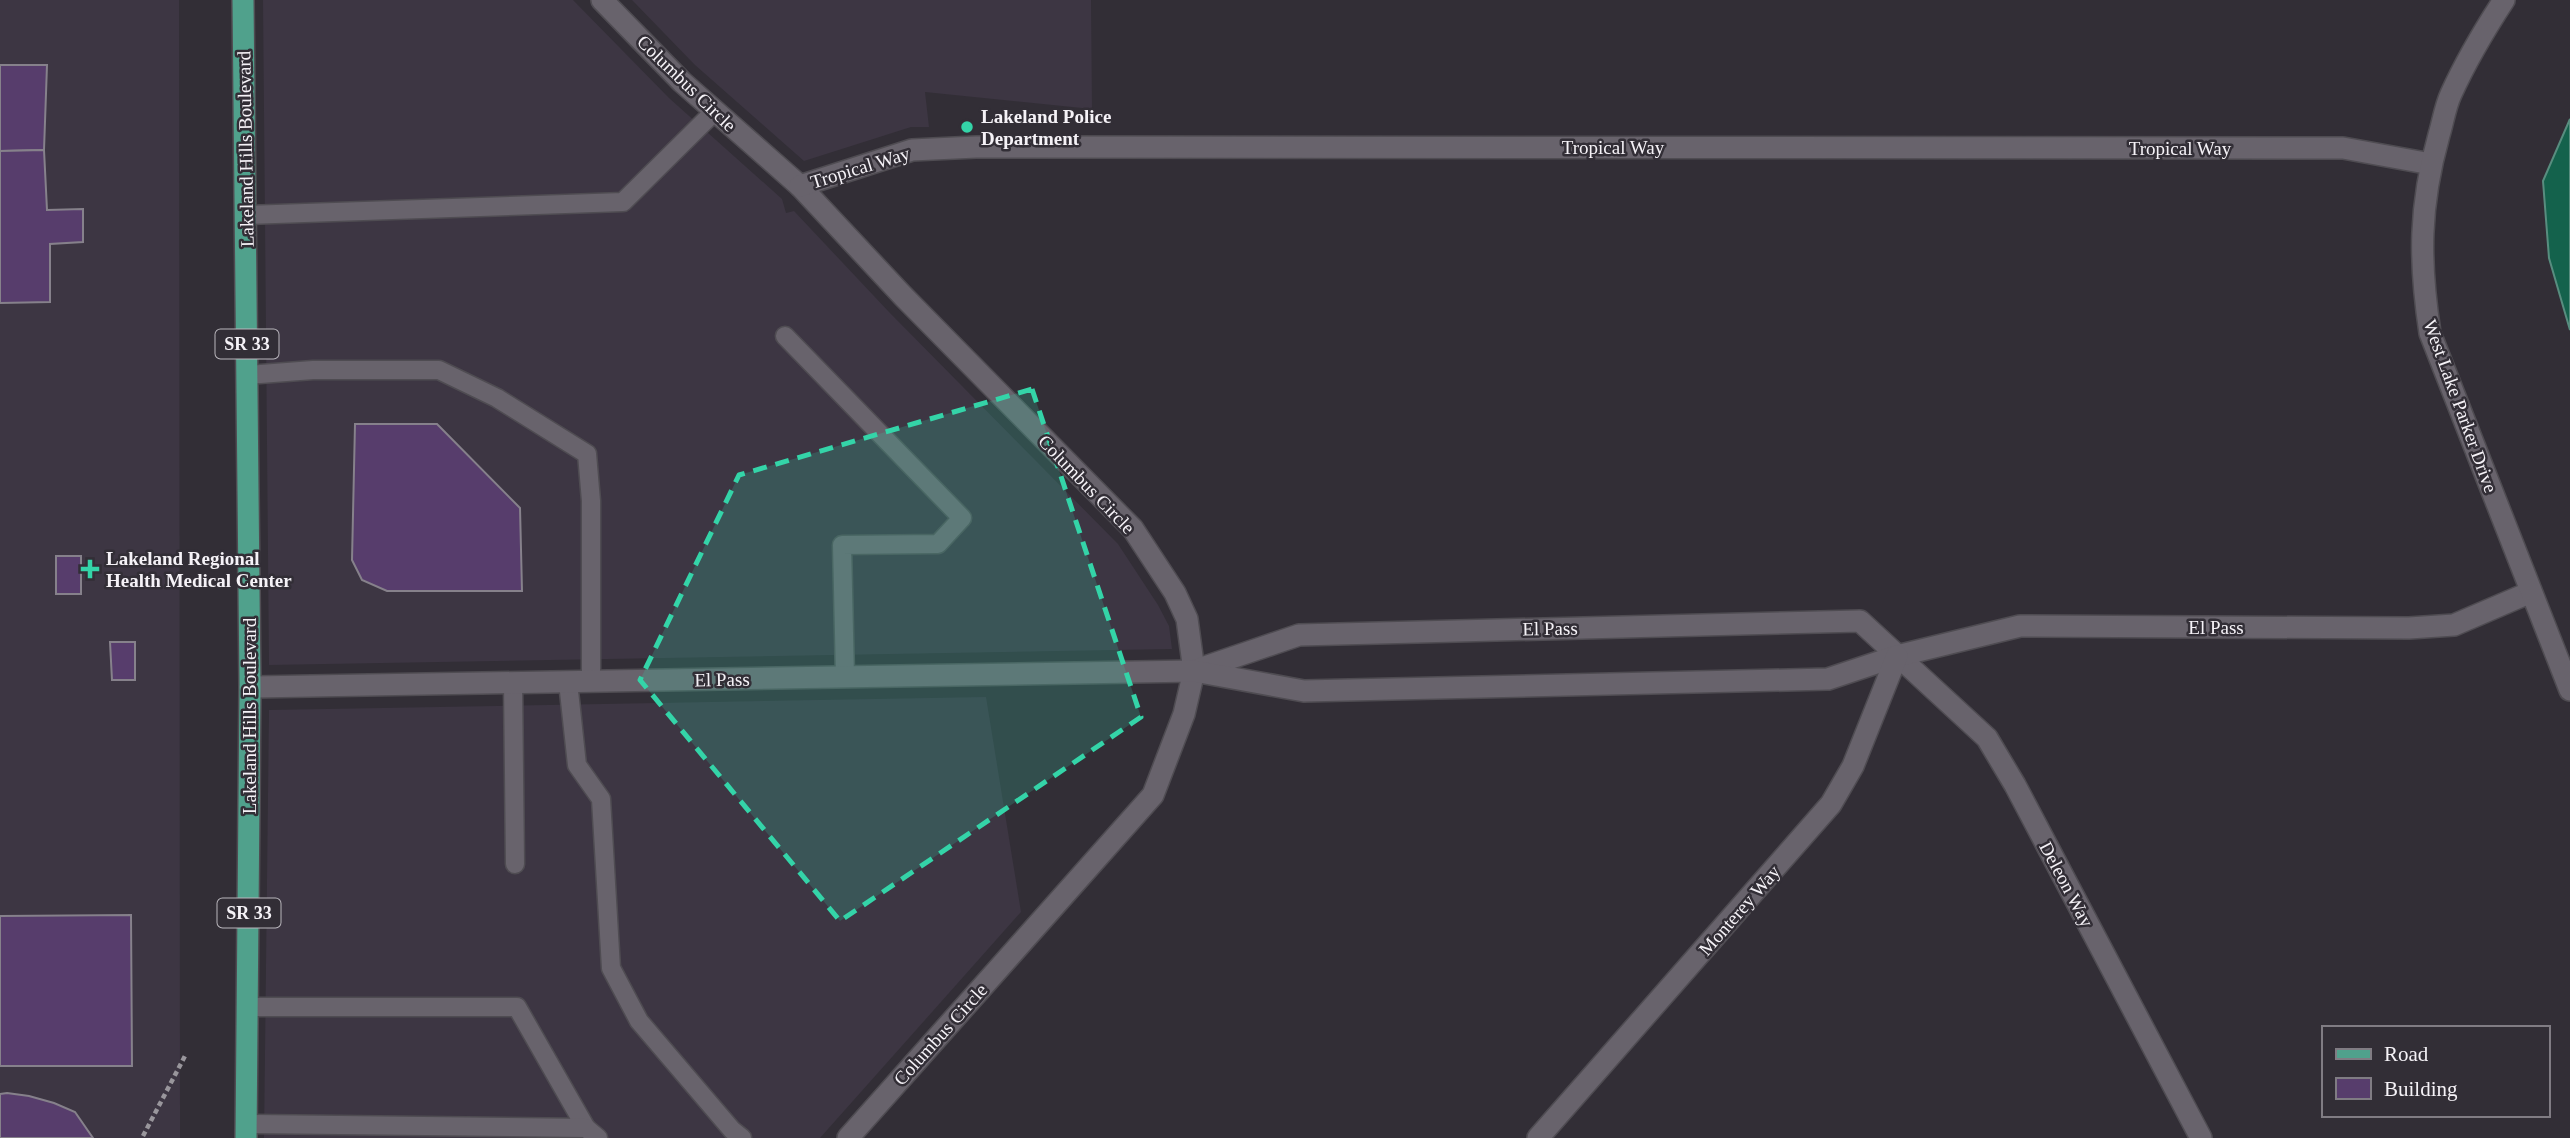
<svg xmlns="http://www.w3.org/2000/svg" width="2570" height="1138" font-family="'Times New Roman',serif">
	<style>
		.built { fill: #3d3643 }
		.water { fill: #14624c; stroke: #588d7f; stroke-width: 2 }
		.building { fill: #573d6c; stroke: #86818b; stroke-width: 2 }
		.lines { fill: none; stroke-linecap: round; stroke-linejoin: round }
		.lane-casing { stroke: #4f4c52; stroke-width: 21 }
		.street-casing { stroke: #4f4c52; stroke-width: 24 }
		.secondary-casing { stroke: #4f4c52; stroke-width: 24 }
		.primary-casing { stroke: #4f4c52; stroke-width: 24 }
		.path { stroke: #99969c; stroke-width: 4.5; stroke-dasharray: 5 3.5; stroke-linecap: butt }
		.lane { stroke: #68636c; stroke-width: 18 }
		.street { stroke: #68636c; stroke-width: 21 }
		.secondary { stroke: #68636c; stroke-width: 21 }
		.primary { stroke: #50a18c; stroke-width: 21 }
		.marked { fill: #34d4a8; fill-opacity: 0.2; stroke: #34d4a8; stroke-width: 5; stroke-dasharray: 14 9; stroke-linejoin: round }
		.poi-dot { fill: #34d4a8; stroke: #322e36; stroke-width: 2.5 }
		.labels { text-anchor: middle; stroke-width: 5; stroke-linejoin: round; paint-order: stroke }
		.shield { fill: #322e36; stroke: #bab7bd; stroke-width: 2 }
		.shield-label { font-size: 18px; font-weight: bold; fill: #f5f2f7 }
		.street-label { font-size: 19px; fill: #f5f2f7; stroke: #322e36 }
		.poi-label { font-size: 19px; font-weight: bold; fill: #f5f2f7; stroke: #322e36; text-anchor: start }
	</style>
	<rect width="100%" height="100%" fill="#322e36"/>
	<g class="built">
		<polygon points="0,0 179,0 180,1138 0,1138"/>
		<polygon points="263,0 573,0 669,98 782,199 786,213 794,211 889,312 1118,544 1158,605 1169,626 1172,649 269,665"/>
		<polygon points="632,0 1091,0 1092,109 925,92 929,127 911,127 804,161 695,65"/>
		<polygon points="986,697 1021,912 820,1138 264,1138 269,710"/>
	</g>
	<polygon class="water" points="2570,119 2570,330 2549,258 2543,181"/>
	<g class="building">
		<polygon points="0,65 47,65 44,150 0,151"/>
		<polygon points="44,150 47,210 83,209 83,242 50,244 50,302 0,303 0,151"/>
		<polygon points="355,424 437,424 520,508 522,591 387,591 362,580 352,560"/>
		<rect x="56" y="556" width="25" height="38"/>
		<polygon points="110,642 135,642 135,680 112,680"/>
		<polygon points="131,915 132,1066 0,1066 0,916"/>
		<polygon points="7,1093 29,1096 54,1103 75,1112 93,1138 0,1138 0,1094"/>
	</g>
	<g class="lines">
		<g class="lane-casing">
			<g id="lane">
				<polyline points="245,215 623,202 715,111"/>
				<polyline points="785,336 962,518 938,544 842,545 845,677"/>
				<polyline points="247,375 313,370 439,370 497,398 587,454 591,501 591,682"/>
				<polyline points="568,682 577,765 601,799 611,968 639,1021 732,1130 742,1138"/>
				<polyline points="513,683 515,864"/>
				<polyline points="247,1007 517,1007 586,1128"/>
				<polyline points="246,1124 586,1128 598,1138"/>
			</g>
		</g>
		<g class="street-casing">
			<g id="street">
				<polyline points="602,0 682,82 800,186 903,296 1133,529 1175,593 1187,619 1194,671 1184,714 1153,795 848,1138"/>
				<polyline points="800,186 912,150 976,147 2343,148 2431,164"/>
				<polyline points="1196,670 1299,635 1860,621 1987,738 2015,785 2201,1138"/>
				<polyline points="250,687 1194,671 1304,691 1828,679 1897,656 2020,626 2409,628 2454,625 2531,592"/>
				<polyline points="1538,1138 1831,804 1853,766 1897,656"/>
			</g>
		</g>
		<g class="secondary-casing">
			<path id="secondary" d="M2504,0C2485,29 2466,61 2451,94C2445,107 2443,122 2439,135C2419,206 2419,261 2430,333L2570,690"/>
		</g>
		<g class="primary-casing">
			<polyline id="primary" points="243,0 250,687 246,1138"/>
		</g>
		<polyline class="path" points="143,1136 185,1056"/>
		<use href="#lane" class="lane"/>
		<use href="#street" class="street"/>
		<use href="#secondary" class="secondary"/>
		<use href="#primary" class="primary"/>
	</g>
	<path class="marked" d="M1032,389L1141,717L840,921L640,680L739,475Z"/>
	<g class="poi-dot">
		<circle cx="967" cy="127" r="7"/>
		<path d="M86.5 558.5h7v7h7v7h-7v7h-7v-7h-7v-7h7z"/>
	</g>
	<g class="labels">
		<g class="shield">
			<rect x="215.5" y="329.5" width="63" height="29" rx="5"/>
			<rect x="217.5" y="898.5" width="63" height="29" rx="5"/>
		</g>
		<g class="shield-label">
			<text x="247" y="350">SR 33</text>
			<text x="249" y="919">SR 33</text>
		</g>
		<g class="street-label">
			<text transform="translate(687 83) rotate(44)" y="7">Columbus Circle</text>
			<text x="1613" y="154">Tropical Way</text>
			<text x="2180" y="155">Tropical Way</text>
			<text transform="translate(245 149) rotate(-91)" y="7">Lakeland Hills Boulevard</text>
			<text transform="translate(860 167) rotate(-17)" y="7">Tropical Way</text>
			<text transform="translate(2461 406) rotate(70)" y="7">West Lake Parker Drive</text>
			<text transform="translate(1087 484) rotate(46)" y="7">Columbus Circle</text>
			<text x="2216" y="634">El Pass</text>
			<text transform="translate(1550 628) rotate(-1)" y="7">El Pass</text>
			<text transform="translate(722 679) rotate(-1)" y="7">El Pass</text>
			<text transform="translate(249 716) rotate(-90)" y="7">Lakeland Hills Boulevard</text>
			<text transform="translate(2067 884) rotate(62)" y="7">Deleon Way</text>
			<text transform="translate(1739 910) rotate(-49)" y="7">Monterey Way</text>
			<text transform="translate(940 1034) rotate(-48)" y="7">Columbus Circle</text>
		</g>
		<g class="poi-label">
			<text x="981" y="123">Lakeland Police<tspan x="981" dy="22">Department</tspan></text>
			<text x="106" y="565">Lakeland Regional<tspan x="106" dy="22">Health Medical Center</tspan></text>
		</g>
	</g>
	<rect x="2322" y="1026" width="228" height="91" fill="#322e36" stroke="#807c83" stroke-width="2"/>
	<rect x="2336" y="1049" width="35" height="10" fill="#50a18c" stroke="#807c83" stroke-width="2"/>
	<text x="2384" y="1061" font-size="21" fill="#f5f2f7">Road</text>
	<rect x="2336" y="1078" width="35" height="21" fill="#573d6c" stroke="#807c83" stroke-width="2"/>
	<text x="2384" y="1096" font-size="21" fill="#f5f2f7">Building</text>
</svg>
